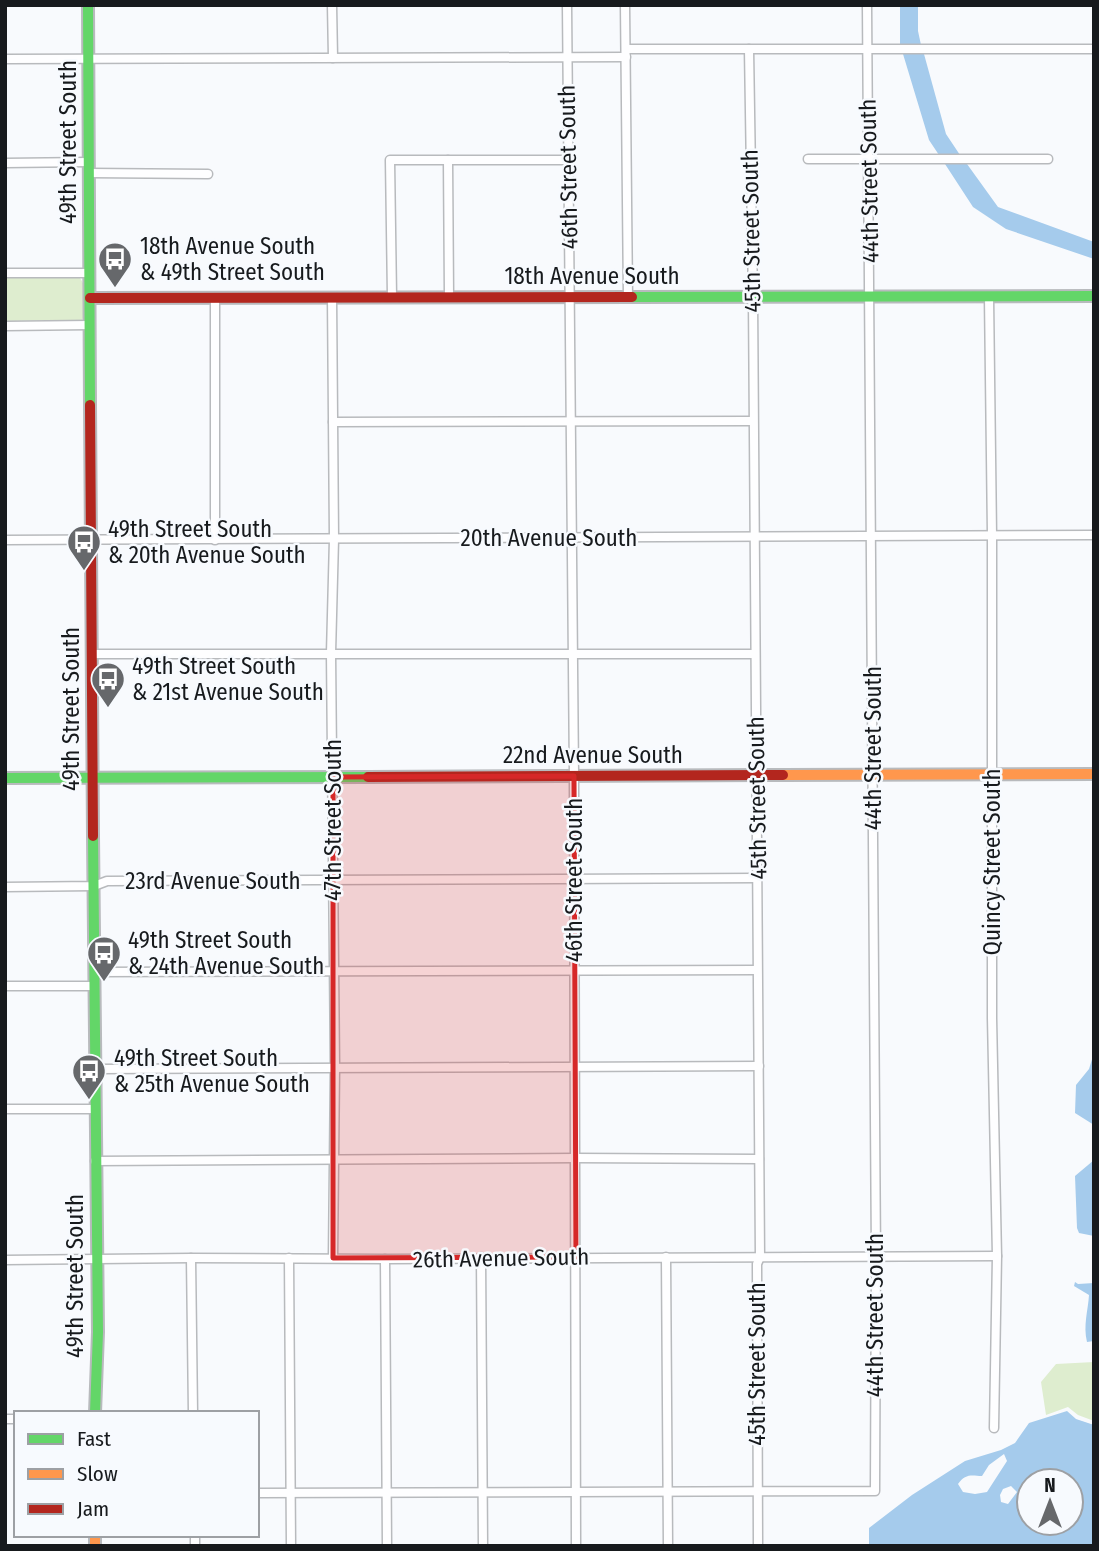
<svg xmlns="http://www.w3.org/2000/svg" width="1099" height="1551" font-family="'Fira Sans Condensed',sans-serif">
	<style>
		.green { fill: #deedcf }
		.water { fill: #a5cbec; fill-rule: evenodd }
		.lines { fill: none; stroke-linecap: round; stroke-linejoin: round }
		.street-casing { stroke: #b8babd; stroke-width: 11 }
		.fast-casing { stroke: #b8babd; stroke-width: 14 }
		.slow-casing { stroke: #b8babd; stroke-width: 14 }
		.jam-casing { stroke: #b8babd; stroke-width: 14 }
		.street { stroke: #fefeff; stroke-width: 8 }
		.fast { stroke: #63d668; stroke-width: 10 }
		.slow { stroke: #ff974d; stroke-width: 10 }
		.jam { stroke: #b3261e; stroke-width: 10 }
		.marked { fill: #d62828; fill-opacity: 0.2; stroke: #d62828; stroke-width: 5; stroke-linejoin: round }
		.labels { text-anchor: middle; stroke-width: 5; stroke-linejoin: round; paint-order: stroke }
		.street-label { font-size: 23px; fill: #171a1d; stroke: #f7fafe }
		.poi-label { font-size: 23px; fill: #171a1d; stroke: #f7fafe; text-anchor: start }
	</style>
	<rect width="100%" height="100%" fill="#f8fafd"/>
	<g class="green">
		<path d="M79,277C88,287 89,309 82,320L5,321V278Z"/>
		<polygon points="1094,1362 1094,1421 1078,1415 1068,1407 1046,1415 1041,1382 1056,1364"/>
	</g>
	<g class="water">
		<polygon points="900,5 918,5 918,31 921,45 900,45"/>
		<polygon points="903,54 924,54 946,134 960,155 939,155 929,140"/>
		<polygon points="945,164 967,164 998,207 1094,242 1094,259 1006,229 973,207"/>
		<polygon points="1094,1053 1094,1125 1075,1113 1076,1085 1089,1069"/>
		<polygon points="1094,1160 1094,1236 1079,1233 1077,1228 1075,1176"/>
		<path d="M1075,1282L1078,1284L1094,1283V1341L1087,1342C1083,1325 1088,1311 1089,1295L1074,1286Z"/>
		<path d="M1067,1411L1076,1419L1094,1425V1546H869V1528L912,1495L965,1461L1001,1450L1015,1443L1029,1423ZM1004,1454L1007,1461L987,1492L975,1494L963,1492L958,1484C965,1474 970,1475 982,1476L989,1465ZM1029,1481H1071V1523H1041L1035,1527L1028,1525L1025,1515L1029,1510ZM1011,1486L1017,1492L1008,1504L1001,1502L1000,1495L1003,1489Z"/>
	</g>
	<g class="lines">
		<g class="street-casing">
			<g id="street">
				<polyline points="332,5 333,58"/>
				<polyline points="567,5 574,776 576,1546"/>
				<polyline points="625,5 628,298"/>
				<polyline points="626,49 1094,49"/>
				<polyline points="749,49 753,298 760,1257 757,1264 758,1546"/>
				<polyline points="5,59 626,57"/>
				<polyline points="808,159 1048,159"/>
				<polyline points="448,160 449,296"/>
				<polyline points="5,163 89,162"/>
				<polyline points="89,173 208,174"/>
				<polyline points="5,273 90,273"/>
				<polyline points="332,297 334,539 331,653 335,1067 333,1258"/>
				<polyline points="392,297 390,160 568,160"/>
				<polyline points="989,297 992,535 992,1018 997,1256 994,1428"/>
				<polyline points="215,298 215,540"/>
				<polyline points="5,326 90,325"/>
				<polyline points="333,422 753,421"/>
				<polyline points="5,540 1094,535"/>
				<polyline points="92,654 755,654"/>
				<polyline points="5,887 94,886 107,881 758,878"/>
				<polyline points="95,972 757,970"/>
				<polyline points="5,986 95,986"/>
				<polyline points="95,1069 759,1066"/>
				<polyline points="5,1109 95,1109"/>
				<polyline points="95,1161 575,1158 759,1159"/>
				<polyline points="481,1257 483,1546"/>
				<polyline points="666,1257 668,1546"/>
				<polyline points="191,1258 193,1413"/>
				<polyline points="289,1258 291,1546"/>
				<polyline points="385,1259 387,1546"/>
				<polyline points="5,1260 191,1258 385,1259 997,1256"/>
				<polyline points="5,1419 16,1419"/>
				<polyline points="257,1493 875,1491 876,1257 867,5"/>
				<polyline points="195,1535 195,1546"/>
			</g>
		</g>
		<g class="fast-casing">
			<g id="fast">
				<polyline points="88,5 90,405"/>
				<polyline points="632,297 1094,296"/>
				<polyline points="5,778 368,777"/>
				<polyline points="93,836 98,1332 95,1413"/>
			</g>
		</g>
		<g class="slow-casing">
			<g id="slow">
				<polyline points="783,775 1094,774"/>
				<polyline points="95,1535 95,1546"/>
			</g>
		</g>
		<g class="jam-casing">
			<g id="jam">
				<polyline points="90,298 632,297"/>
				<polyline points="90,405 93,836"/>
				<polyline points="368,777 783,775"/>
			</g>
		</g>
		<use href="#street" class="street"/>
		<use href="#fast" class="fast"/>
		<use href="#slow" class="slow"/>
		<use href="#jam" class="jam"/>
	</g>
	<path class="marked" d="M574,776L576,1257L333,1258V777Z"/>
	<defs>
		<g id="bus-pin" transform="scale(1.75)"><path d="M0 17L-7.5 6A9.5 9.5 0 1 1 7.5 6Z" fill="#66686b" stroke="#f7fafe"/><path d="M-5-6H5V4H4V6H2V4H-2V6H-4V4H-5ZM-3.5-4V0h7V-4ZM-3.5 1.2v1.5H-2V1.2ZM2 1.2v1.5H3.5V1.2Z" fill="#fff"/></g>
	</defs>
	<g fill-rule="evenodd">
		<use href="#bus-pin" x="115" y="259"/>
		<use href="#bus-pin" x="84" y="542"/>
		<use href="#bus-pin" x="108" y="679"/>
		<use href="#bus-pin" x="104" y="953"/>
		<use href="#bus-pin" x="89" y="1071"/>
	</g>
	<g class="labels">
		<g class="street-label">
			<text transform="translate(68 142) rotate(-90)" y="8">49th Street South</text>
			<text transform="translate(568 167) rotate(-91)" y="8">46th Street South</text>
			<text transform="translate(869 181) rotate(-91)" y="8">44th Street South</text>
			<text transform="translate(751 231) rotate(-91)" y="8">45th Street South</text>
			<text x="592" y="284">18th Avenue South</text>
			<text x="549" y="546">20th Avenue South</text>
			<text transform="translate(71 709) rotate(-90)" y="8">49th Street South</text>
			<text transform="translate(873 748) rotate(-90)" y="8">44th Street South</text>
			<text x="593" y="763">22nd Avenue South</text>
			<text transform="translate(757 798) rotate(-91)" y="8">45th Street South</text>
			<text transform="translate(333 820) rotate(-90)" y="8">47th Street South</text>
			<text transform="translate(992 862) rotate(-90)" y="8">Quincy Street South</text>
			<text transform="translate(574 880) rotate(-90)" y="8">46th Street South</text>
			<text x="213" y="889">23rd Avenue South</text>
			<text transform="translate(501 1258) rotate(-1)" y="8">26th Avenue South</text>
			<text transform="translate(75 1276) rotate(-90)" y="8">49th Street South</text>
			<text transform="translate(875 1315) rotate(-90)" y="8">44th Street South</text>
			<text transform="translate(757 1364) rotate(-90)" y="8">45th Street South</text>
		</g>
		<g class="poi-label">
			<text x="140" y="254">18th Avenue South<tspan x="140" dy="26">&amp; 49th Street South</tspan></text>
			<text x="108" y="537">49th Street South<tspan x="108" dy="26">&amp; 20th Avenue South</tspan></text>
			<text x="132" y="674">49th Street South<tspan x="132" dy="26">&amp; 21st Avenue South</tspan></text>
			<text x="128" y="948">49th Street South<tspan x="128" dy="26">&amp; 24th Avenue South</tspan></text>
			<text x="114" y="1066">49th Street South<tspan x="114" dy="26">&amp; 25th Avenue South</tspan></text>
		</g>
	</g>
	<rect width="1099" height="1551" fill="none" stroke="#171a1d" stroke-width="14"/>
	<rect x="14" y="1411" width="245" height="126" fill="#f7fafe" stroke="#9da0a4" stroke-width="2"/>
	<rect x="28" y="1434" width="35" height="10" fill="#63d668" stroke="#9da0a4" stroke-width="2"/>
	<text x="77" y="1446" font-size="21" fill="#171a1d">Fast</text>
	<rect x="28" y="1469" width="35" height="10" fill="#ff974d" stroke="#9da0a4" stroke-width="2"/>
	<text x="77" y="1481" font-size="21" fill="#171a1d">Slow</text>
	<rect x="28" y="1504" width="35" height="10" fill="#b3261e" stroke="#9da0a4" stroke-width="2"/>
	<text x="77" y="1516" font-size="21" fill="#171a1d">Jam</text>
	<g transform="translate(1050 1502)"><circle r="33" fill="#f7fafe" stroke="#9da0a4" stroke-width="2"/>
	<path d="M0-5L12 26L0 18L-12 26Z" fill="#66686b"/>
	<text y="-10" font-size="19" font-weight="bold" text-anchor="middle" fill="#171a1d">N</text>
	</g>
</svg>
